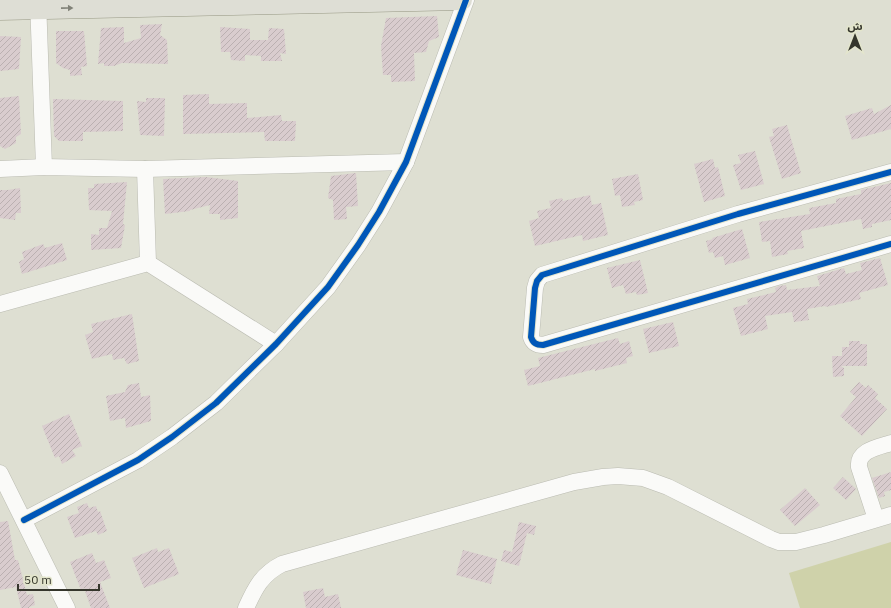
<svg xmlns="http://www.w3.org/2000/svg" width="891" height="608" font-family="'IBM Plex Sans','Noto Sans Arabic',sans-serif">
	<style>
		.pitch { fill: #cfd2aa }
		.building { fill: url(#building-hatch) }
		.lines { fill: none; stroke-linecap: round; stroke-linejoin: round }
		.minor-casing { stroke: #babbb1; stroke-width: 17 }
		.major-casing { stroke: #979884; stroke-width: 21 }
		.minor { stroke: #fafaf8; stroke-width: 16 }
		.major { stroke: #deded5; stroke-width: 20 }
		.cycleway-casing { stroke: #e3e5cc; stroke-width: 8 }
		.cycleway { stroke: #0057b8; stroke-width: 6 }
		.oneway { fill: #818278 }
	</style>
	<defs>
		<pattern id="building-hatch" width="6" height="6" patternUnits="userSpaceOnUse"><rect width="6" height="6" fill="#d9ccce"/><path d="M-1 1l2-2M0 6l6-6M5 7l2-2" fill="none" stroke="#bbb0b1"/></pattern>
	</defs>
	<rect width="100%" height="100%" fill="#dedfd2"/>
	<polygon class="pitch" points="891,542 891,608 800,608 789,573"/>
	<g class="building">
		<polygon points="437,16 439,37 429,41 426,52 414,53 415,81 391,82 391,75 383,75 381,46 386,18"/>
		<polygon points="162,24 160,35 167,40 168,64 122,63 114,66 104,66 104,63 98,64 101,28 124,27 124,43 141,38 140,25"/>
		<polygon points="220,27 250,29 250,40 268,40 269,28 284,29 286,54 280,53 282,61 261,61 261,56 245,55 245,61 231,60 230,52 221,52"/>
		<polygon points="56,31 84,31 87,66 81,67 82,75 70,76 70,70 63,68 56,63"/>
		<polygon points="0,36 21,37 19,69 0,71"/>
		<polygon points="209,94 209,104 247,103 247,118 281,115 282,121 296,121 295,141 265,141 264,132 183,134 183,95"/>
		<polygon points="19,96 21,134 16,137 16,143 5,149 0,146 0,98"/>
		<polygon points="146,98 165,98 164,136 140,135 137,101 146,102"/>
		<polygon points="53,99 123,101 123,131 83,132 83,141 59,141 54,136"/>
		<polygon points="891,105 891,129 852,140 845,116 872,108 874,114"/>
		<polygon points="787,125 801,173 782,179 769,137 774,136 772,129"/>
		<polygon points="755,151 764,184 741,190 733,165 741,163 738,155"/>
		<polygon points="713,159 715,168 718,167 725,196 704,202 694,164"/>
		<polygon points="356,173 358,206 346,207 347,219 334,220 333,200 328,198 331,176"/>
		<polygon points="638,174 643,200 634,202 635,205 622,207 620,195 615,196 612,179"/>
		<polygon points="206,177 238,181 238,218 220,220 220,214 209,214 210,205 190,210 190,211 165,214 163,179"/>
		<polygon points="127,182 123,224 125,225 121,248 91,250 91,234 99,235 99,228 107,228 112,211 89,210 88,188 94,188 94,184"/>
		<polygon points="891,183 891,220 872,224 872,227 863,229 861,219 801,231 804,248 787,251 788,254 772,257 770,241 762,242 759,222 810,214 809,208 836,203 836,199 861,194 861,190"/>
		<polygon points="20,188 21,213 16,213 15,220 0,218 0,190 8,190"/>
		<polygon points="590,195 592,205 601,203 608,235 583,241 582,235 535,246 529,221 539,218 537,211 551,208 549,201 562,198 563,201"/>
		<polygon points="742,229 750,258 725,265 723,256 715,258 713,252 709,253 706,241 713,239 712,238"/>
		<polygon points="62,243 67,260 22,274 19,262 24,259 22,252 43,244 45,248"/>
		<polygon points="880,258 888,285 859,293 861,299 826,307 825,306 807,309 809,320 794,322 792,312 765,316 768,329 741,336 733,308 748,304 747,299 776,292 775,288 779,286 786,285 787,290 820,286 817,276 844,268 846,274 862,270 860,263"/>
		<polygon points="640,260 648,293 637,295 636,292 626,294 623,285 612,288 607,268"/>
		<polygon points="132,314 139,361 127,364 124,358 113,360 112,354 92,359 85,335 93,332 91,324"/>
		<polygon points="673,322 679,346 649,353 643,329"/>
		<polygon points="618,338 620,344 629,341 633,356 626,358 627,363 595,371 595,369 528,386 524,370 540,366 538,358"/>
		<polygon points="849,341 860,341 860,344 867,344 867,366 841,366 844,368 844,376 833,377 832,356 842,356 842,347 849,347"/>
		<polygon points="859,382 866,388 868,385 878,394 875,398 887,409 862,436 840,416 856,397 850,392"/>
		<polygon points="139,383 141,397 150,395 151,421 126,428 125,418 110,421 106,396 125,392 128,385"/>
		<polygon points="69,414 82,446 72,450 76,456 62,464 59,456 55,458 42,426"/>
		<polygon points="891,472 891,490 884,492 885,496 879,498 872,478"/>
		<polygon points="843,477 856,489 846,500 833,488"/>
		<polygon points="805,488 820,505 795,526 780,510"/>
		<polygon points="87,503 89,508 96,506 98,512 100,511 107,531 98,535 96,531 75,538 67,517 79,513 77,507"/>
		<polygon points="8,521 15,560 18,560 27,595 33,594 35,605 29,607 29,608 21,608 16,587 0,590 0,522"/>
		<polygon points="519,522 536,526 534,535 527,533 519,566 501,561 504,550 512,552"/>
		<polygon points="157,548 158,552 169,548 179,574 144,588 132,558"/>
		<polygon points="463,550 497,559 491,584 456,575"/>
		<polygon points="92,553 96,563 104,560 111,578 100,582 110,608 91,608 84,588 81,590 70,562"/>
		<polygon points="323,588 325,597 338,594 341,608 306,608 303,592"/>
	</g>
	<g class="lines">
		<g class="minor-casing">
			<g id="minor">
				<polyline points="38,0 44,167"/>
				<polyline points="0,169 44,167 145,169 406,162"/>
				<polyline points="145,169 148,263"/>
				<path d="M891,172L738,214L542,275L537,281L535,288L531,337C533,343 536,345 543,345L891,244"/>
				<polyline points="0,304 148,263 276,344"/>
				<polyline points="0,473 67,608"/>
				<path d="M876,519L859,467C857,450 879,447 891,443"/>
				<polyline points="24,520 138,460 172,437 216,403 276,344 328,287 358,245 379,212 406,162 466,0"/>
				<path d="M246,608C255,588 262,574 282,564L574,482L603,477L618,476L643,478L668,487L771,539L779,542H796L824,535L891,515"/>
			</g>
		</g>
		<g class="major-casing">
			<polyline id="major" points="0,10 462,0"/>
		</g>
		<use href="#minor" class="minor"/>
		<use href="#major" class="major"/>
		<g class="cycleway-casing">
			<g id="cycleway">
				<path d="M891,172L738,214L542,275L537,281L535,288L531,337C533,343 536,345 543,345L891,244"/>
				<polyline points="24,520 138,460 172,437 216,403 276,344 328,287 358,245 379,212 406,162 466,0"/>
			</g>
		</g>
		<use href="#cycleway" class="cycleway"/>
	</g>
	<defs><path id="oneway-solid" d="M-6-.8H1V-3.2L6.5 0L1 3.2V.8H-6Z"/></defs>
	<use class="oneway" href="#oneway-solid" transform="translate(67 8) rotate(-1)"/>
	<g transform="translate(855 36)" stroke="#e3e5cc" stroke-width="3" paint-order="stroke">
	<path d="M0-3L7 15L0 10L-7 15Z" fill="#35362c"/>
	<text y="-6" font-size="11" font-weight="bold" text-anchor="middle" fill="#35362c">ش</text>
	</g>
	<path d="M18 584v6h81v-6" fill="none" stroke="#35362c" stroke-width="2"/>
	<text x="24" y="584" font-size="12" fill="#35362c" stroke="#e3e5cc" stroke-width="3" paint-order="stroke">50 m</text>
</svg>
